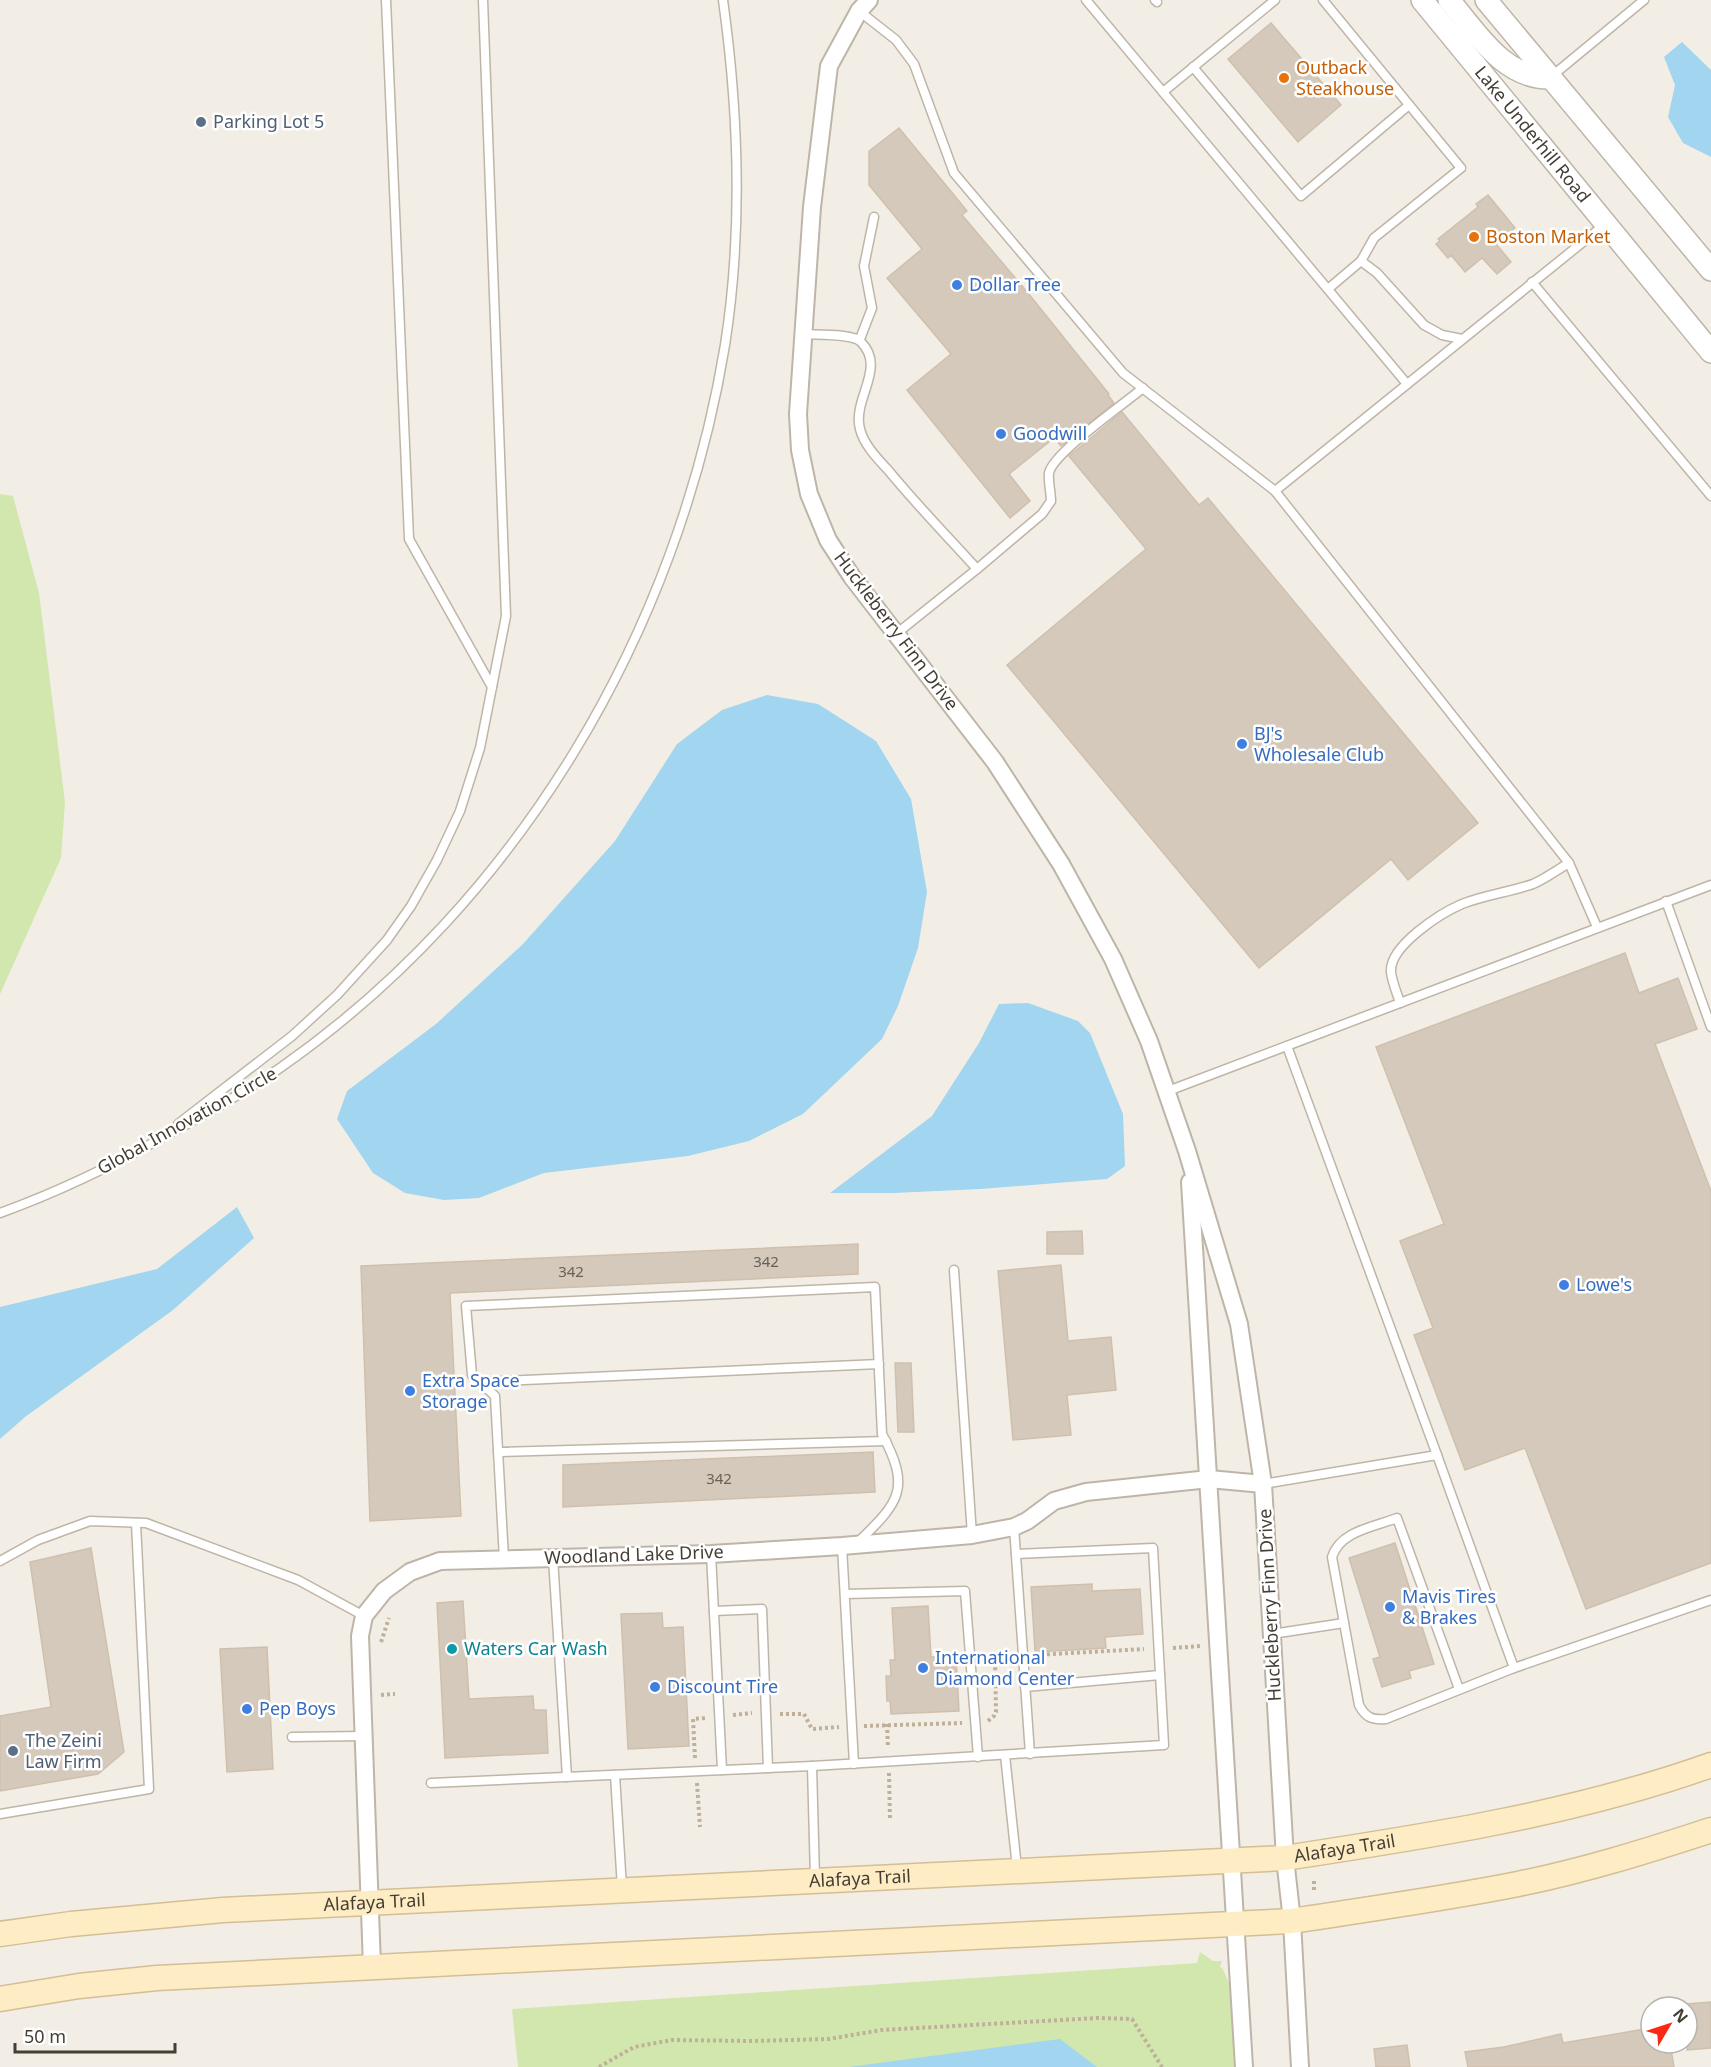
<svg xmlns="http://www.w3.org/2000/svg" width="1711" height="2067" font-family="'Noto Sans',sans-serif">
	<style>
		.green { fill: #d1e7ae }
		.water { fill: #a1d5f0 }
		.building { fill: #d4c9bb; stroke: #cfc0ae; stroke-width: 1.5 }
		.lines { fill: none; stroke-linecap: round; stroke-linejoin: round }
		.service-casing { stroke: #beb5a8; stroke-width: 11 }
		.minor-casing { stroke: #beb5a8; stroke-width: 20 }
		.tertiary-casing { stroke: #beb5a8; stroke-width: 24 }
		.secondary-casing { stroke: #d3be95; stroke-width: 27 }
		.path { stroke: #c0b099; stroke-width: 4; stroke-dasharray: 3 3; stroke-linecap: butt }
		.service { stroke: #fff; stroke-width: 8 }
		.minor { stroke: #fff; stroke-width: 16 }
		.tertiary { stroke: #fff; stroke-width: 21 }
		.secondary { stroke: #feecc4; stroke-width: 24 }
		.food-dot { fill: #e8710a; stroke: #fff; stroke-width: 2 }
		.service-dot { fill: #5c6f8a; stroke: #fff; stroke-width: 2 }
		.shop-dot { fill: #3f7fe0; stroke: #fff; stroke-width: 2 }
		.culture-dot { fill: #0f9aa8; stroke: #fff; stroke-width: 2 }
		.labels { text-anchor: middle; stroke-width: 5; stroke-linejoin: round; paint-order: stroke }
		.number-label { font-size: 15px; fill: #696156 }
		.food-label { font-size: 18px; fill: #c56008; stroke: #fff; text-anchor: start }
		.service-label { font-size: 18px; fill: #4e5e75; stroke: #fff; text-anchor: start }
		.street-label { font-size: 18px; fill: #453e35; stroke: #fff }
		.shop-label { font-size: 18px; fill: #366cbe; stroke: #fff; text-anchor: start }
		.culture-label { font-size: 18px; fill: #0d838f; stroke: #fff; text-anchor: start }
	</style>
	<rect width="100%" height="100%" fill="#f3eee5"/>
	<g class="green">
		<polygon points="0,494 13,496 39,593 65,802 61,858 0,994"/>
		<polygon points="1200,1952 1213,1961 1222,1961 1220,1967 1223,1969 1234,1996 1237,2067 518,2067 512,2009 1197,1963"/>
	</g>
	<g class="water">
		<polygon points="1682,42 1711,70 1711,157 1683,143 1668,117 1675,85 1664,57"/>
		<polygon points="767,695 818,704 876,741 911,799 927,892 918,948 898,1006 882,1039 803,1114 749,1141 688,1156 544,1173 479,1198 444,1200 405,1193 373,1173 337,1119 347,1091 436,1024 522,945 615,841 677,744 722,710"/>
		<polygon points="1028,1003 1078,1021 1090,1033 1123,1114 1125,1166 1107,1179 980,1189 894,1193 830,1193 932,1116 979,1043 999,1004"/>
		<polygon points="237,1207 254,1238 173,1310 25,1417 0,1439 0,1307 157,1269"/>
		<polygon points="1060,2039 1097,2067 849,2067"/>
	</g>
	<g class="building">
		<polygon points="1271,23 1341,105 1298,142 1228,59"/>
		<polygon points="899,128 967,211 962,215 1028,293 1109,394 1108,395 1114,403 1061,446 1054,438 1009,474 1030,501 1010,518 907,390 951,354 887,278 922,249 869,185 869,151"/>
		<polygon points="1488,195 1515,228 1496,244 1511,262 1497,274 1482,258 1465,272 1451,255 1448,258 1436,244 1440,241 1438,239 1478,207 1476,204"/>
		<polygon points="1122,412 1199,505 1208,498 1478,823 1408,880 1391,859 1259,968 1007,665 1146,549 1069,456"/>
		<polygon points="1625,953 1639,993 1678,978 1697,1029 1655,1044 1711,1191 1711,1563 1586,1609 1525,1448 1465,1470 1414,1335 1433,1328 1400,1241 1444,1224 1376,1047"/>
		<polygon points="1082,1231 1083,1254 1047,1254 1047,1232"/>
		<polygon points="858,1244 858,1274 450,1293 461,1516 370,1521 361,1266"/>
		<polygon points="1061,1265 1068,1341 1111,1337 1116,1390 1067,1395 1071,1435 1013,1440 998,1271"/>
		<polygon points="895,1363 911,1363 914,1432 898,1432"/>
		<polygon points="873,1452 875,1492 563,1507 563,1465"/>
		<polygon points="1395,1543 1434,1664 1409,1671 1411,1678 1382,1687 1373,1659 1380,1657 1349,1558"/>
		<polygon points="91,1548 124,1752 98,1774 0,1791 0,1716 51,1707 30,1562"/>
		<polygon points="1092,1584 1092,1591 1140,1589 1143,1634 1105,1637 1106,1648 1035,1652 1031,1587"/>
		<polygon points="463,1601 469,1699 533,1696 534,1710 546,1710 548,1753 445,1758 437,1603"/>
		<polygon points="928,1606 931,1657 956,1656 959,1711 891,1714 890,1701 887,1701 886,1676 891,1676 890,1660 895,1660 892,1608"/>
		<polygon points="662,1613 663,1628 683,1627 689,1746 628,1749 621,1614"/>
		<polygon points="267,1647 273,1769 227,1772 220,1649"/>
		<polygon points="1711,2002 1711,2048 1687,2050 1687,2004"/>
		<polygon points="1651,2028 1651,2043 1670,2043 1674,2067 1468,2067 1465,2052 1504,2047 1561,2034 1563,2043"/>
		<polygon points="1407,2045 1410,2067 1376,2067 1374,2049"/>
	</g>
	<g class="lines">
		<g class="service-casing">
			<g id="service">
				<polyline points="386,0 409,539 492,687"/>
				<polyline points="1086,0 1407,384"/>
				<polyline points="1155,0 1157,2"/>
				<polyline points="1323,0 1461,168 1374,238 1361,261 1328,289"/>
				<polyline points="859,11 896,40 914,64 954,173 1123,373 1275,491 1569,863 1597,927"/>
				<polyline points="1193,67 1301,196 1409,105"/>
				<polyline points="1552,76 1644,0"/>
				<polyline points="1163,92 1275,0"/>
				<polyline points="1361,261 1377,273 1424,325 1442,335 1462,339"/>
				<polyline points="1532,282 1711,496"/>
				<path d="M803,334C816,335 853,333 861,342C887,368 852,399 860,429C864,445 877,458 888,470C916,504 947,536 977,569"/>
				<polyline points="860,339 872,308 864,266 874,217"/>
				<polyline points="1275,491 1604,225"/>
				<path d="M896,634L977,569L1042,514L1051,501C1051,493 1048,481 1049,473C1053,453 1124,404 1143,388"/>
				<polyline points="1666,901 1711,1027"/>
				<path d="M1400,1003C1397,993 1392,982 1391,972C1389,946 1441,913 1462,904C1485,895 1510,892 1533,884C1545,879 1557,870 1569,863"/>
				<polyline points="1287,1046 1437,1455"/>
				<polyline points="1168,1091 1711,885"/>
				<polyline points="178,1124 292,1036 337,995 387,940 411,906 437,860 460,811 480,748 506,616 483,0"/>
				<path d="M0,1213C58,1192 114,1165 167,1135C206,1114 244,1093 280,1068C519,901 678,632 725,345C743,230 739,115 723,0"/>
				<polyline points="954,1270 972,1535"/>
				<polyline points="480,1382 879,1364"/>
				<polyline points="498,1452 886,1441"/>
				<polyline points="1263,1484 1437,1455 1514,1668 1711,1600"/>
				<polyline points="1014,1527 1030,1754"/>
				<polyline points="842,1546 854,1764"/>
				<polyline points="711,1554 722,1770"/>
				<polyline points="553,1558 567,1777"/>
				<path d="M504,1559L495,1396L472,1375L466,1306L875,1287L882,1434C911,1488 900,1502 858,1542"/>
				<polyline points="0,1561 38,1540 90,1521 146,1523 298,1580 364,1616"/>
				<polyline points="845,1594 965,1591 978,1757"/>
				<polyline points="714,1611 762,1609 768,1768"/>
				<polyline points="1272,1634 1344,1623"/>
				<polyline points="1025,1687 1160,1675"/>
				<path d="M1459,1689L1397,1518C1374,1527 1340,1531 1332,1557L1359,1705C1366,1718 1372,1720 1386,1719L1514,1668"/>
				<polyline points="292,1737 364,1736"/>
				<polyline points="1005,1755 1017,1868"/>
				<polyline points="812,1766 815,1878"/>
				<polyline points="615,1775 622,1888"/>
				<polyline points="431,1783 812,1766 1164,1745 1153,1548 1016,1554"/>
				<polyline points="0,1814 149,1789 136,1523"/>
			</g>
		</g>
		<g class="minor-casing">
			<g id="minor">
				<polyline points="869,0 859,11 829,66 812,207 798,414 800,450 809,494 828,540 852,577 995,762 1061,864 1113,959 1149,1041 1187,1151 1239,1324 1263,1484 1285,1858 1292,1921 1300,2067"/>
				<polyline points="1190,1182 1244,2067"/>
				<polyline points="372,1966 360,1636 364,1616 384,1591 410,1572 440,1561 711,1554 842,1546 972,1535 1014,1527 1027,1521 1054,1501 1086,1492 1209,1479 1263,1484"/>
			</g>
		</g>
		<g class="tertiary-casing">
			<g id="tertiary">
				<path id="s1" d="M1422,0L1711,352"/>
				<path d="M1449,0C1476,32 1504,79 1550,78"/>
				<polyline points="1486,0 1711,270"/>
			</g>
		</g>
		<g class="secondary-casing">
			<g id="secondary">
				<path id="s2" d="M0,1934L71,1924L223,1910L1285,1858C1429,1836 1573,1814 1711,1765"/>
				<path d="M0,1999L79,1986L157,1978L1292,1921C1368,1909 1443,1899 1518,1884C1583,1871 1647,1851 1711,1830"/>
			</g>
		</g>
		<g class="path">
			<polyline points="381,1642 389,1618"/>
			<polyline points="1173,1648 1201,1646"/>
			<polyline points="1035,1655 1144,1649"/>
			<polyline points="381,1695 395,1694"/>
			<polyline points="780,1714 804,1714 812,1729 839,1727"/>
			<polyline points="733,1715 752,1713"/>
			<polyline points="988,1721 994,1716 996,1712 995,1657 1010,1656"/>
			<polyline points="887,1724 888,1748"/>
			<polyline points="864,1726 962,1723"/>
			<polyline points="695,1758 693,1719 707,1718"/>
			<polyline points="889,1773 890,1821"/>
			<polyline points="697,1783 700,1827"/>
			<polyline points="1314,1890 1314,1881"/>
			<polyline points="599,2067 634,2047 672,2040 753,2041 828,2039 882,2030 1098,2018 1132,2019 1162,2067"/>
		</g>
		<use href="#service" class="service"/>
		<use href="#minor" class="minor"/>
		<use href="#tertiary" class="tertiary"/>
		<use href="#secondary" class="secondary"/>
	</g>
	<g class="food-dot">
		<circle cx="1284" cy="78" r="6"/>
		<circle cx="1474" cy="237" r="6"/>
	</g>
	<g class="service-dot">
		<circle cx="201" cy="122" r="6"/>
		<circle cx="13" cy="1751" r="6"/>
	</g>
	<g class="shop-dot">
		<circle cx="957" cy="285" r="6"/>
		<circle cx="1001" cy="434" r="6"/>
		<circle cx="1242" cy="744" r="6"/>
		<circle cx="1564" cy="1285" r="6"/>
		<circle cx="410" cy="1391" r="6"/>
		<circle cx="1390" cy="1607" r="6"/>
		<circle cx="923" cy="1668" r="6"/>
		<circle cx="655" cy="1687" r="6"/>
		<circle cx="247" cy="1709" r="6"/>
	</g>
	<circle class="culture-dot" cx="452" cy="1649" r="6"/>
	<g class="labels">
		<g class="number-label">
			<text x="766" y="1267">342</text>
			<text x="571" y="1277">342</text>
			<text x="719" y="1484">342</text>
		</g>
		<g class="food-label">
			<text x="1296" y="74">Outback<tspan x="1296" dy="21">Steakhouse</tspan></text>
			<text x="1486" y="243">Boston Market</text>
		</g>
		<g class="service-label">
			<text x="213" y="128">Parking Lot 5</text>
			<text x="25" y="1747">The Zeini<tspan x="25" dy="21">Law Firm</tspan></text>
		</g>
		<g class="street-label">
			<text dy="6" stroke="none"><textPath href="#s1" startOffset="174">Lake Underhill Road</textPath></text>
			<text transform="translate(896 631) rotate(53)" y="6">Huckleberry Finn Drive</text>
			<text transform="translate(187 1121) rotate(-29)" y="6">Global Innovation Circle</text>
			<text transform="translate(634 1555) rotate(-2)" y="6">Woodland Lake Drive</text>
			<text transform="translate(1270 1605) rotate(-93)" y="6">Huckleberry Finn Drive</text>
			<text dy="6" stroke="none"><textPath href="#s2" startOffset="1348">Alafaya Trail</textPath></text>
			<text dy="6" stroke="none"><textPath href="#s2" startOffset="862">Alafaya Trail</textPath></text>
			<text dy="6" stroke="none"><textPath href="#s2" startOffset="376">Alafaya Trail</textPath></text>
		</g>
		<g class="shop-label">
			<text x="969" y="291">Dollar Tree</text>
			<text x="1013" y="440">Goodwill</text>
			<text x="1254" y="740">BJ's<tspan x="1254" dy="21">Wholesale Club</tspan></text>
			<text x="1576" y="1291">Lowe's</text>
			<text x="422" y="1387">Extra Space<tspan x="422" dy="21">Storage</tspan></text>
			<text x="1402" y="1603">Mavis Tires<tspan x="1402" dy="21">&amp; Brakes</tspan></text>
			<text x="935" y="1664">International<tspan x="935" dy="21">Diamond Center</tspan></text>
			<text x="667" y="1693">Discount Tire</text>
			<text x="259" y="1715">Pep Boys</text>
		</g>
		<g class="culture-label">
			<text x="464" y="1655">Waters Car Wash</text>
		</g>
	</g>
	<g transform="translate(1669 2025) rotate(51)"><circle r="28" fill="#ffffff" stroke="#b5b2ae" stroke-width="1.5"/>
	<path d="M0-4.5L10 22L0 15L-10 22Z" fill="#fa2815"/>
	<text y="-9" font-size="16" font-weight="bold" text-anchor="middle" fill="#453e35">N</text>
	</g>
	<path d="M15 2043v9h160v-9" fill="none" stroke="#453e35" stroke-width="3"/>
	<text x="24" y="2043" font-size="18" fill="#453e35" stroke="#ffffff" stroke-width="4.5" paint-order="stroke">50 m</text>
</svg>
